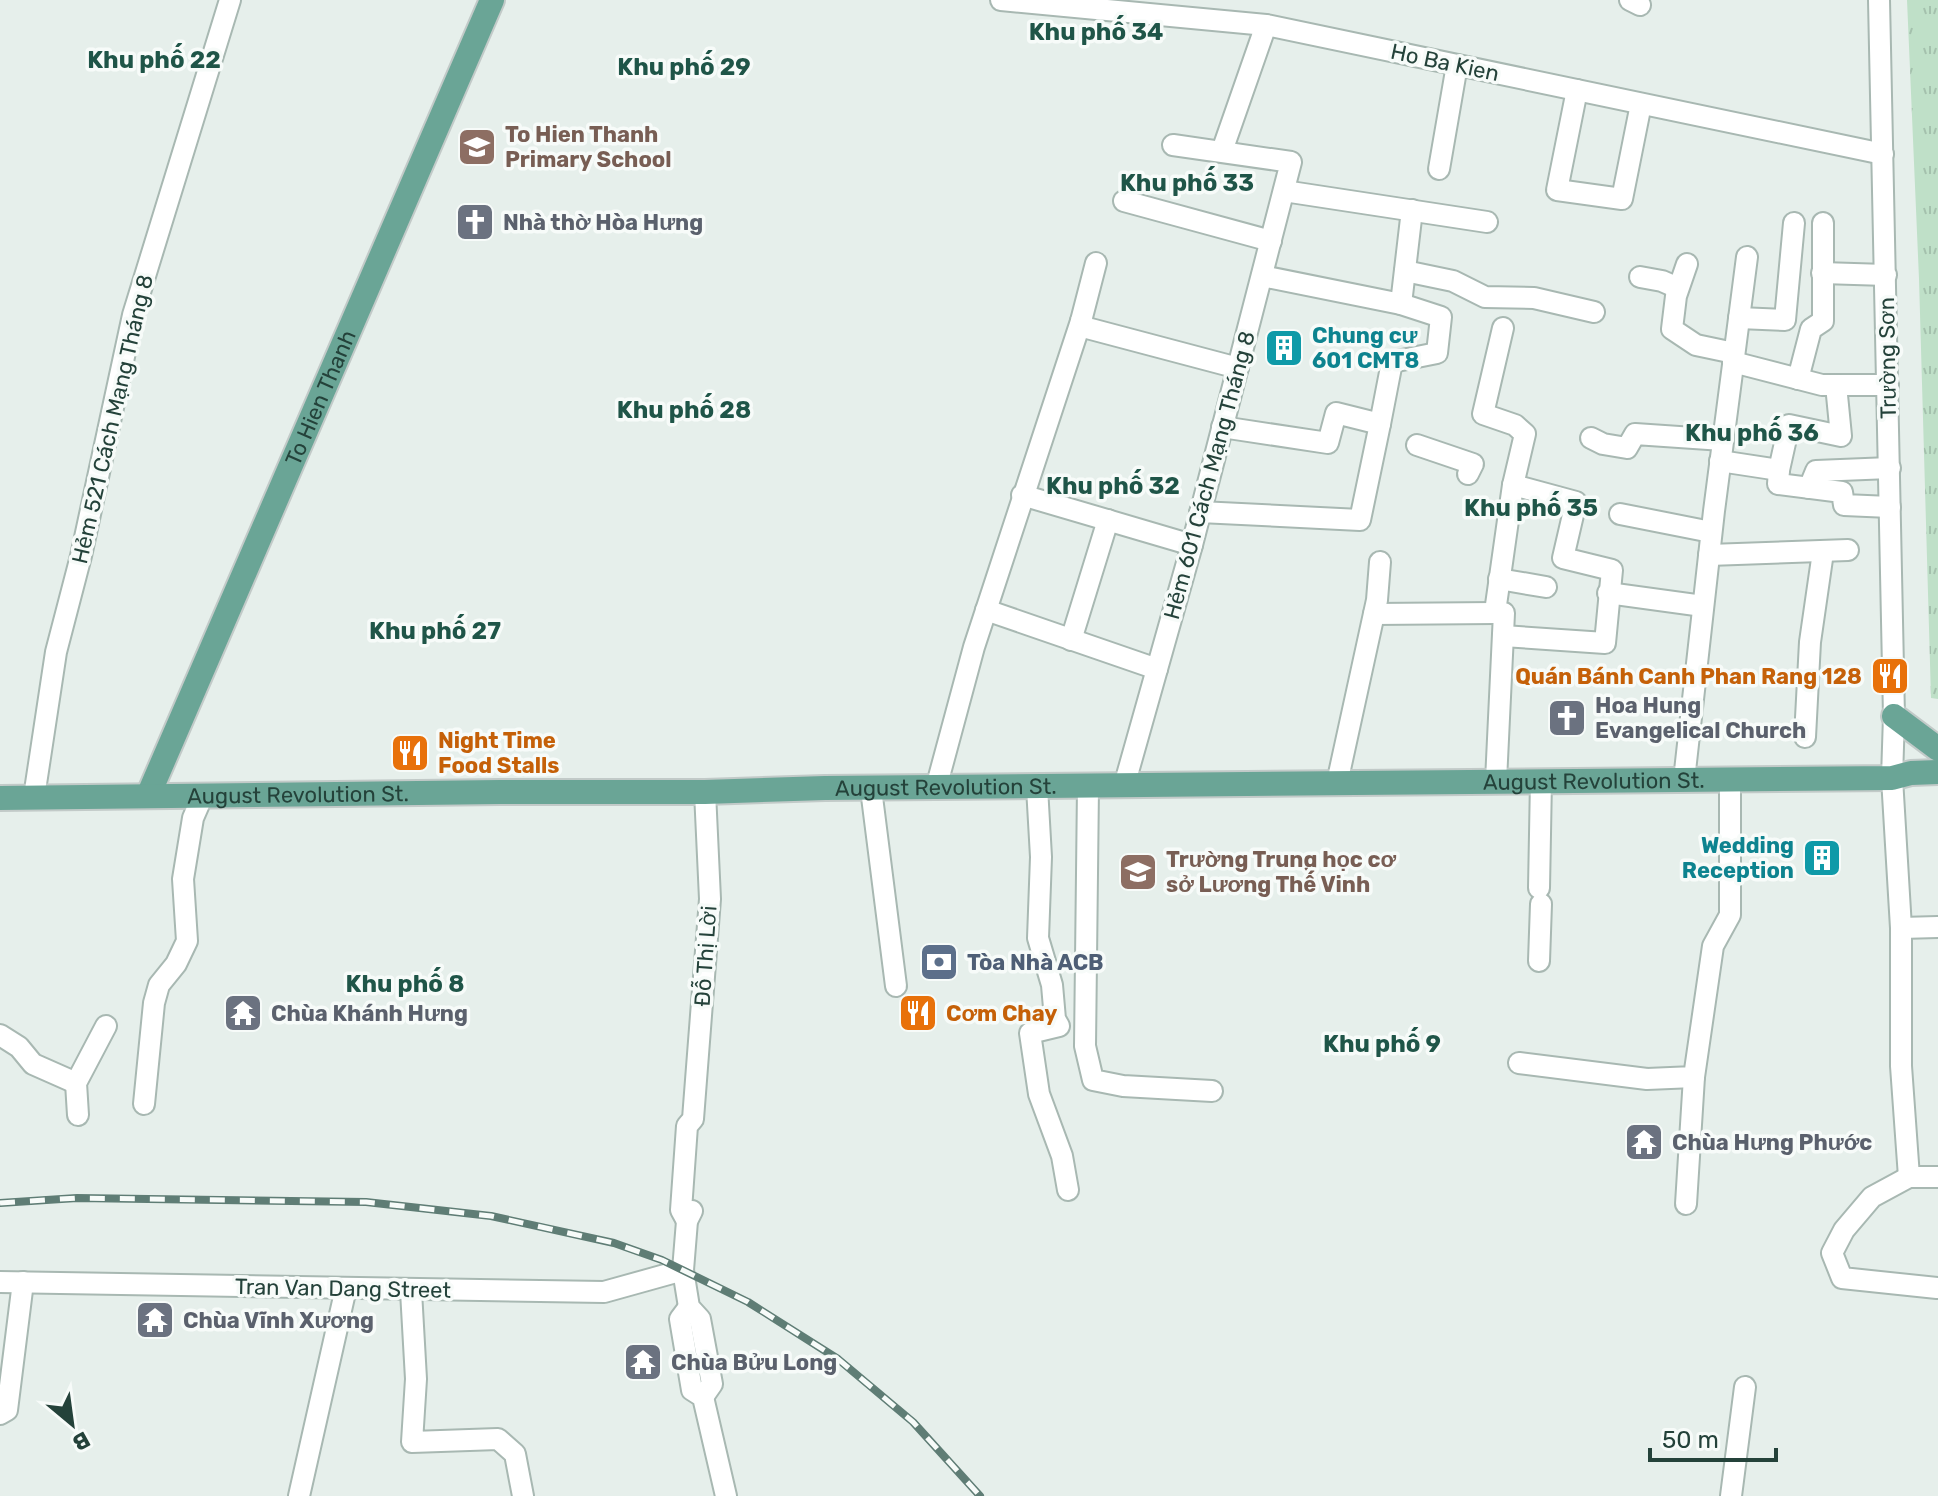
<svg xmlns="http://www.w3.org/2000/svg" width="1938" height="1496" font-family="Rubik,sans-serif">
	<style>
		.grass { fill: url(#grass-tufts) }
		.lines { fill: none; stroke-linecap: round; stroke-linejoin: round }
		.minor-casing { stroke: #a8b8b2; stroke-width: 24 }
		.major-casing { stroke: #c2cac8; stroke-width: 28 }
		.minor { stroke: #fff; stroke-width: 20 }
		.major { stroke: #6aa596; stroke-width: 24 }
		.rail-casing { stroke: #5f7d75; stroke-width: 8 }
		.rail { stroke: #f7fbf9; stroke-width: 5; stroke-dasharray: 15; stroke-linecap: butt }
		.labels { text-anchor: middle; stroke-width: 7; stroke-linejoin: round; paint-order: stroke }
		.street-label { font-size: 22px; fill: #24423a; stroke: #f7fbf9 }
		.education-label { font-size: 22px; font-weight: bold; fill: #785e54; stroke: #f7fbf9; text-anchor: start }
		.worship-label { font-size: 22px; font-weight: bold; fill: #5b616d; stroke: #f7fbf9; text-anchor: start }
		.culture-label { font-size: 22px; font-weight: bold; fill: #0d838f; stroke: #f7fbf9; text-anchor: start }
		.food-label { font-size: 22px; font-weight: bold; fill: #c56008; stroke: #f7fbf9; text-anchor: start }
		.service-label { font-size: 22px; font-weight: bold; fill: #4e5e75; stroke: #f7fbf9; text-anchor: start }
		.neighbourhood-label { font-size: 24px; font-weight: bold; fill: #1f5548; stroke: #f7fbf9 }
	</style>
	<defs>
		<pattern id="grass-tufts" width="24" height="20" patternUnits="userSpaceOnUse" patternTransform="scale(2)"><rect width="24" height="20" fill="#bfe0c8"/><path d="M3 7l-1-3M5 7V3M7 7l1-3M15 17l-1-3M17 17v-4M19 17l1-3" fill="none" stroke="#a4c1ad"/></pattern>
	</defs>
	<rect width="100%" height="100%" fill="#e6efeb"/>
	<polygon class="grass" points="1907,0 1938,0 1938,699 1931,698 1919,279"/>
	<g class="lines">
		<g class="minor-casing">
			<g id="minor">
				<polyline points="1001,0 1266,25 1883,154"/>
				<polyline points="1630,0 1640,5"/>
				<polyline points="1879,0 1894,716 1892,778 1901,928 1938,927"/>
				<polyline points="1577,90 1557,190 1622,199 1641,104"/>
				<polyline points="1222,151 1266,25"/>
				<polyline points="1439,169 1457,65"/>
				<polyline points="1284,191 1487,222"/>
				<polyline points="1124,201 1271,241"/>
				<polyline points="1687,264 1676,296 1672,329 1696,345 1734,353"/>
				<polyline points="1405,271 1453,281 1485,297 1534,298 1594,312"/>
				<polyline points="1822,273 1886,275"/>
				<polyline points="1640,277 1662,281 1678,288"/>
				<polyline points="1401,304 1412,210"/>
				<polyline points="1739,318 1785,320 1794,223"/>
				<polyline points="1081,321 1087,328 1238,368"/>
				<polyline points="1733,362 1822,385 1888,385"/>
				<polyline points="1798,379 1811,329 1823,321 1823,223"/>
				<polyline points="1222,427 1328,443 1336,413 1380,424 1392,362 1437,353 1441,317 1401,304 1262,276"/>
				<polyline points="1591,438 1603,444 1627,448 1635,434 1723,440"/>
				<polyline points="1417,445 1473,464 1468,474"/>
				<polyline points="1720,461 1779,470 1789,425 1841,436 1836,385"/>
				<polyline points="1779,470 1778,484 1842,492 1844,505 1890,507"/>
				<polyline points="1809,488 1816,471 1890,468"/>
				<polyline points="1022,495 1192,545"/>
				<polyline points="1200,512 1360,520 1380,424"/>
				<polyline points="1620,514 1711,532"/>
				<polyline points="1709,555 1848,550"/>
				<polyline points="1499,579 1546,587"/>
				<polyline points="1608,593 1703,606"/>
				<polyline points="986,610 1157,669"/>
				<polyline points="1374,614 1496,613"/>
				<polyline points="1503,636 1605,643 1612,570 1563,558 1576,502 1513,485"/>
				<polyline points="1071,640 1108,520"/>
				<polyline points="1805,737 1810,642 1823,552"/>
				<polyline points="1684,780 1714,511 1747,257"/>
				<polyline points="1496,781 1504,613 1496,613 1496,605 1513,485 1525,434 1515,425 1483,414 1503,328"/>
				<polyline points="1337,783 1377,600 1380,562"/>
				<polyline points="1124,786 1192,545 1291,162 1173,145"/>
				<polyline points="1037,787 1041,857 1038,938 1052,985 1055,1019 1059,1026 1030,1033 1039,1094 1062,1156 1068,1190"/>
				<polyline points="1088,787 1085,1046 1093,1080 1123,1086 1212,1091"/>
				<polyline points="936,788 974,647 1081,321 1096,263"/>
				<polyline points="871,789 896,986"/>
				<polyline points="34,797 56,652 81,556 133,315 230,0"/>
				<polyline points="1539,888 1541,780"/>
				<polyline points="1901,928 1901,1066 1909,1177"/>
				<polyline points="1539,961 1541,904"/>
				<polyline points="0,1035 19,1047 33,1064 76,1083"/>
				<polyline points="1519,1063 1647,1079 1694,1077 1713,946 1730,915 1730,779"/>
				<polyline points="144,1104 154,1003 159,985 176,964 187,941 183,879 193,818 203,795"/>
				<polyline points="78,1115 76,1083 106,1026"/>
				<polyline points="1686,1204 1694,1077"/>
				<polyline points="692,1211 687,1221 683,1270 689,1307 700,1319 712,1384 703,1397"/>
				<polyline points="687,1221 681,1210 687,1126 693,1119 710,899 705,792"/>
				<polyline points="0,1282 604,1292 683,1270"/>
				<polyline points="1937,1288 1842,1278 1832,1253 1844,1230 1872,1197 1909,1177 1938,1177"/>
				<polyline points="411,1291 416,1379 412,1442 498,1439 515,1454 523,1496"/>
				<polyline points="689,1307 680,1319 692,1390 703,1397 726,1496"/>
				<polyline points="0,1414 7,1410 23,1282"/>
				<polyline points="299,1496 346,1288"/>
				<polyline points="1731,1496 1745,1387"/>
			</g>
		</g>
		<g class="major-casing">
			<g id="major">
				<polyline points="1894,716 1938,749"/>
				<path id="s1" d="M148,796L492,0"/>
				<path id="s2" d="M0,798L500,792H705L825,788L1892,778L1911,773L1938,772"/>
			</g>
		</g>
		<use href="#minor" class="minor"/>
		<use href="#major" class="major"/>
		<g class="rail-casing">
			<polyline id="rail" points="0,1203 77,1198 366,1202 491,1216 614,1243 662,1260 748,1302 838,1359 913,1422 980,1496"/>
		</g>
		<use href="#rail" class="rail"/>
	</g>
	<defs>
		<g id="school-square" transform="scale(2)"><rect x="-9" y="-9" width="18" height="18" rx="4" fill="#8d6e63" stroke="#f7fbf9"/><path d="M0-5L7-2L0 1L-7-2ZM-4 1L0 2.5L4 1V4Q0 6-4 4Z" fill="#fff"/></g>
		<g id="church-square" transform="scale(2)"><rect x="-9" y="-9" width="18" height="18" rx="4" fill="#6b7280" stroke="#f7fbf9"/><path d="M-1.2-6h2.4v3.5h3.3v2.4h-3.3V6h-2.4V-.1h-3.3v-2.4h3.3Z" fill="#fff"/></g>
		<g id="building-square" transform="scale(2)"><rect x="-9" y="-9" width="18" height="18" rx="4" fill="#0f9aa8" stroke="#f7fbf9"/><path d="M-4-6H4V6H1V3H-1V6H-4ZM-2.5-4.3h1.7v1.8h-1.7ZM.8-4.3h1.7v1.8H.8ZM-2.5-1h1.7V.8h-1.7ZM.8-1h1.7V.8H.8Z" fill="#fff"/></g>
		<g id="restaurant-square" transform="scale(2)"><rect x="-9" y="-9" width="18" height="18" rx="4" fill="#e8710a" stroke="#f7fbf9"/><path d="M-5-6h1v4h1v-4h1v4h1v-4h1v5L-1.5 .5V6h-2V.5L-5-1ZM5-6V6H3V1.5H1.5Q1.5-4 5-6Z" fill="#fff"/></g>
		<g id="bank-square" transform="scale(2)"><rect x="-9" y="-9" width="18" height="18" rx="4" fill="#5c6f8a" stroke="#f7fbf9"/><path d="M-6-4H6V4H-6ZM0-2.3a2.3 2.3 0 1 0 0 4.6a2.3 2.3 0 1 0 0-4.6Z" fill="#fff"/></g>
		<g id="temple-square" transform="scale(2)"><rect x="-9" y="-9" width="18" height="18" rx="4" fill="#6b7280" stroke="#f7fbf9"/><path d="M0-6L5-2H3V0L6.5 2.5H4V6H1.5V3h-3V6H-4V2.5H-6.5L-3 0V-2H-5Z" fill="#fff"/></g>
	</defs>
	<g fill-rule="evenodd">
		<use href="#school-square" x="477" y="147"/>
		<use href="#church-square" x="475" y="222"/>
		<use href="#building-square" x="1284" y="348"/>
		<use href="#restaurant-square" x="1890" y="676"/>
		<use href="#church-square" x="1567" y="718"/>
		<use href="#restaurant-square" x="410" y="753"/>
		<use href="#building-square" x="1822" y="858"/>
		<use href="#school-square" x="1138" y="872"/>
		<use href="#bank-square" x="939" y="962"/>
		<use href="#temple-square" x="243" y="1013"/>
		<use href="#restaurant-square" x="918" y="1013"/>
		<use href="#temple-square" x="1644" y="1142"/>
		<use href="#temple-square" x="155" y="1320"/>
		<use href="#temple-square" x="643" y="1362"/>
	</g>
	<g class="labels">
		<g class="street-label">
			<text transform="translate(1445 62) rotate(12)" y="8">Ho Ba Kien</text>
			<text transform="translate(1887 358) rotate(-91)" y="8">Trường Sơn</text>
			<text dy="8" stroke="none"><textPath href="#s1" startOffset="434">To Hien Thanh</textPath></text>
			<text transform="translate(112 419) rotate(-77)" y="8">Hẻm 521 Cách Mạng Tháng 8</text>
			<text transform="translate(1209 475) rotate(-75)" y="8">Hẻm 601 Cách Mạng Tháng 8</text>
			<text dy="8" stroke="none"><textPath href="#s2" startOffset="1594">August Revolution St.</textPath></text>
			<text dy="8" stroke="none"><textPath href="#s2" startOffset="946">August Revolution St.</textPath></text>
			<text dy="8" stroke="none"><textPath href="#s2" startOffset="298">August Revolution St.</textPath></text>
			<text transform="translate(705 956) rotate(-86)" y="8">Đỗ Thị Lời</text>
			<text transform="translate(343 1288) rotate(1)" y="8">Tran Van Dang Street</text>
		</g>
		<g class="education-label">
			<text x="505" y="142">To Hien Thanh<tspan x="505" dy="25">Primary School</tspan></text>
			<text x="1166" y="867">Trường Trung học cơ<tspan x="1166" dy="25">sở Lương Thế Vinh</tspan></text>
		</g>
		<g class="worship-label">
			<text x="503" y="230">Nhà thờ Hòa Hưng</text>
			<text x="1595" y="713">Hoa Hung<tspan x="1595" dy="25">Evangelical Church</tspan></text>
			<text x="271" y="1021">Chùa Khánh Hưng</text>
			<text x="1672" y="1150">Chùa Hưng Phước</text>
			<text x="183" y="1328">Chùa Vĩnh Xương</text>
			<text x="671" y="1370">Chùa Bửu Long</text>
		</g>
		<g class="culture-label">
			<text x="1312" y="343">Chung cư<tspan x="1312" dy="25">601 CMT8</tspan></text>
			<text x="1794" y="853" text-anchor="end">Wedding<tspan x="1794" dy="25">Reception</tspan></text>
		</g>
		<g class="food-label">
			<text x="1862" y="684" text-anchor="end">Quán Bánh Canh Phan Rang 128</text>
			<text x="438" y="748">Night Time<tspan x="438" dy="25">Food Stalls</tspan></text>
			<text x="946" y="1021">Cơm Chay</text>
		</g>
		<g class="service-label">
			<text x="967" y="970">Tòa Nhà ACB</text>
		</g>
		<g class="neighbourhood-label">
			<text x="1096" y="40">Khu phố 34</text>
			<text x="154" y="68">Khu phố 22</text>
			<text x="684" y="75">Khu phố 29</text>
			<text x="1187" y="191">Khu phố 33</text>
			<text x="684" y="418">Khu phố 28</text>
			<text x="1752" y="441">Khu phố 36</text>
			<text x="1113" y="494">Khu phố 32</text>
			<text x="1531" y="516">Khu phố 35</text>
			<text x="435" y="639">Khu phố 27</text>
			<text x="405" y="992">Khu phố 8</text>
			<text x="1382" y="1052">Khu phố 9</text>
		</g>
	</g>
	<g transform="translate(72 1424) rotate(151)" stroke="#f7fbf9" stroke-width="6" paint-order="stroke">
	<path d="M0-6L14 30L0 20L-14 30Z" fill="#24423a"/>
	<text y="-12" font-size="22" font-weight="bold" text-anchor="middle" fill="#24423a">B</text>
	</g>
	<path d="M1650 1448v12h126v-12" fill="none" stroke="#24423a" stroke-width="4"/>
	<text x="1662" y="1448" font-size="24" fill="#24423a" stroke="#f7fbf9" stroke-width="6" paint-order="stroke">50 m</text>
</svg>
